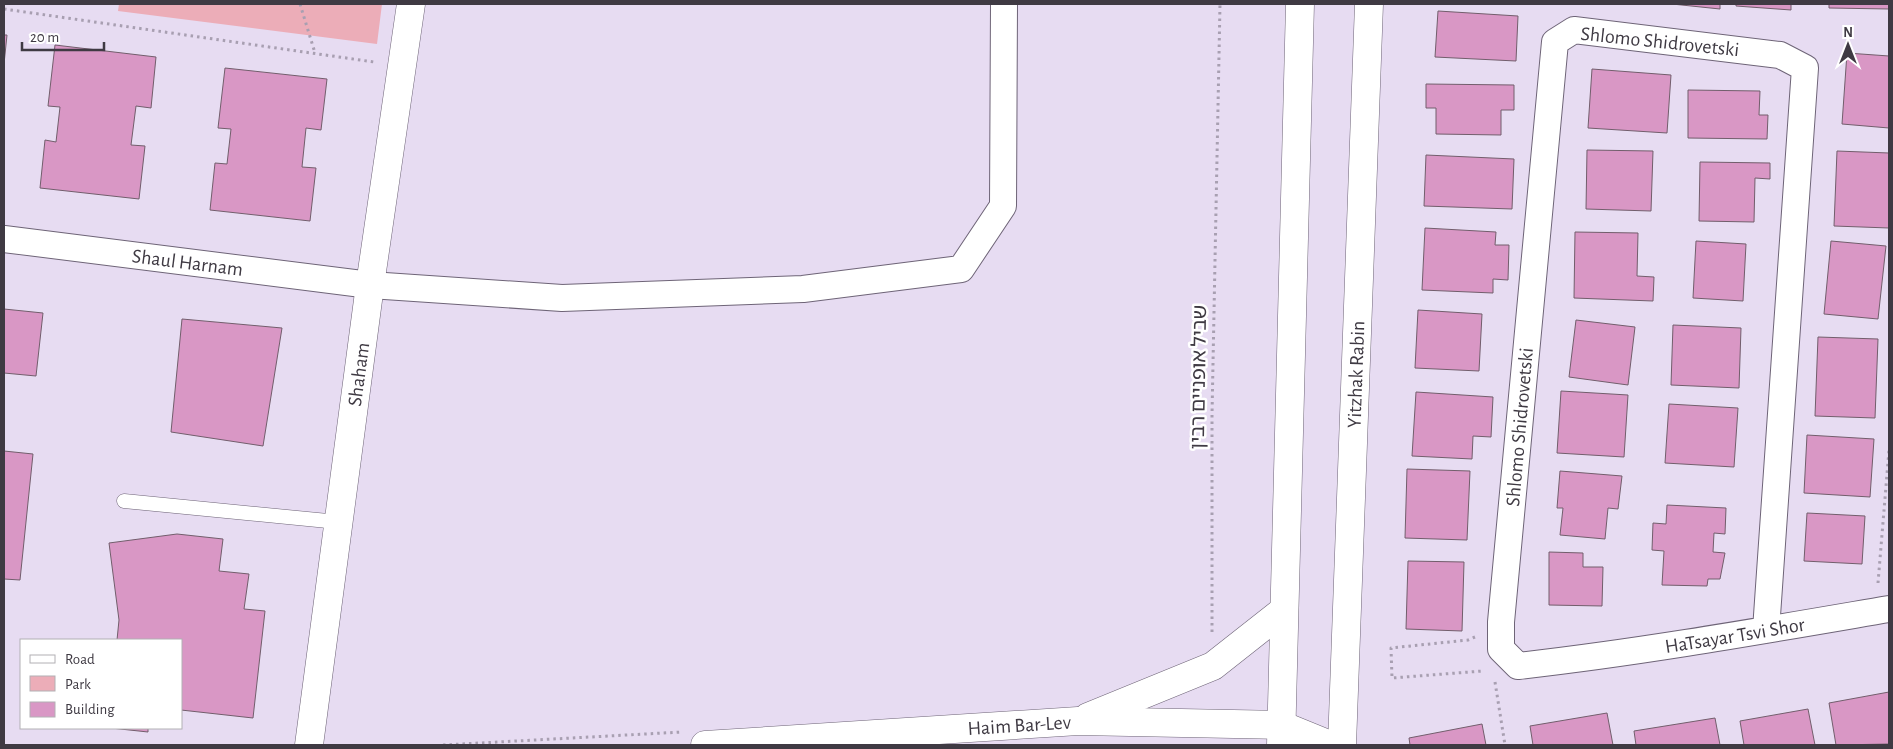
<svg xmlns="http://www.w3.org/2000/svg" width="1893" height="749" font-family="'Alegreya Sans','Noto Sans Hebrew',sans-serif">
	<style>
		.green { fill: #ecadb8 }
		.building { fill: #d997c5; stroke: #725e6c }
		.lines { fill: none; stroke-linecap: round; stroke-linejoin: round }
		.lane-casing { stroke: #6e6477; stroke-width: 15 }
		.street-casing { stroke: #6e6477; stroke-width: 28 }
		.secondary-casing { stroke: #6e6477; stroke-width: 29 }
		.path { stroke: #a89fb1; stroke-width: 3; stroke-dasharray: 2.5 4; stroke-linecap: butt }
		.lane { stroke: #fff; stroke-width: 14 }
		.street { stroke: #fff; stroke-width: 26 }
		.secondary { stroke: #fff; stroke-width: 28 }
		.labels { text-anchor: middle; stroke-width: 5; stroke-linejoin: round; paint-order: stroke }
		.street-label { font-size: 20px; fill: #3f3a43; stroke: #fff }
	</style>
	<rect width="100%" height="100%" fill="#e7dcf2"/>
	<polygon class="green" points="119,4 382,4 377,44 118,11"/>
	<g class="building">
		<polygon points="1672,4 1720,4 1720,9"/>
		<polygon points="1736,4 1791,4 1791,10 1736,6"/>
		<polygon points="1829,4 1889,4 1889,9 1829,8"/>
		<polygon points="1438,11 1518,16 1516,61 1435,57"/>
		<polygon points="4,35 7,35 4,64"/>
		<polygon points="55,45 156,57 151,108 136,106 131,145 145,146 139,199 40,188 45,140 56,142 60,107 48,106"/>
		<polygon points="1847,53 1889,56 1889,128 1842,124"/>
		<polygon points="225,68 327,79 321,130 306,128 302,167 316,168 310,221 210,210 215,163 227,164 231,129 218,128"/>
		<polygon points="1592,69 1671,75 1667,133 1588,128"/>
		<polygon points="1426,84 1514,85 1514,110 1501,110 1501,135 1436,134 1436,108 1426,108"/>
		<polygon points="1688,90 1760,91 1759,115 1768,115 1767,139 1688,138"/>
		<polygon points="1587,150 1653,151 1651,211 1586,209"/>
		<polygon points="1837,151 1889,153 1889,228 1834,226"/>
		<polygon points="1426,155 1514,159 1512,209 1424,206"/>
		<polygon points="1700,162 1770,163 1770,179 1755,178 1754,222 1699,221"/>
		<polygon points="1425,228 1496,232 1495,245 1509,245 1508,280 1493,279 1493,293 1422,290"/>
		<polygon points="1575,232 1638,233 1637,276 1654,277 1653,301 1574,298"/>
		<polygon points="1696,241 1746,244 1743,301 1693,298"/>
		<polygon points="1831,241 1886,246 1878,319 1824,314"/>
		<polygon points="4,309 43,313 36,376 4,373"/>
		<polygon points="1418,310 1482,314 1479,371 1415,368"/>
		<polygon points="182,319 282,328 263,446 171,432"/>
		<polygon points="1576,320 1635,327 1628,385 1569,377"/>
		<polygon points="1673,325 1741,328 1739,388 1671,385"/>
		<polygon points="1818,337 1878,339 1875,418 1815,416"/>
		<polygon points="1561,391 1628,395 1624,457 1557,453"/>
		<polygon points="1416,392 1493,397 1491,437 1473,436 1472,459 1412,456"/>
		<polygon points="1669,404 1738,408 1734,467 1665,463"/>
		<polygon points="1807,435 1874,439 1870,497 1804,493"/>
		<polygon points="4,451 33,454 20,580 4,579"/>
		<polygon points="1407,469 1470,471 1467,540 1405,538"/>
		<polygon points="1560,471 1622,476 1618,509 1608,508 1605,539 1560,535 1563,508 1557,508"/>
		<polygon points="1667,505 1726,508 1725,534 1714,533 1713,552 1725,553 1720,579 1708,579 1707,586 1662,585 1664,551 1652,550 1653,523 1666,524"/>
		<polygon points="1807,513 1865,516 1862,564 1804,561"/>
		<polygon points="177,534 223,539 219,571 249,574 244,609 265,611 253,718 181,710 181,640 117,640 119,620 109,543"/>
		<polygon points="1549,552 1583,553 1583,567 1603,567 1602,606 1549,605"/>
		<polygon points="1408,561 1464,562 1462,631 1406,629"/>
		<polygon points="1889,692 1889,744 1836,745 1829,703"/>
		<polygon points="1808,709 1815,745 1744,745 1740,721"/>
		<polygon points="1607,713 1613,745 1533,745 1530,726"/>
		<polygon points="1715,718 1720,745 1636,745 1634,731"/>
		<polygon points="1482,724 1486,745 1410,745 1409,738"/>
		<polygon points="111,728 148,728 148,732"/>
	</g>
	<g class="lines">
		<g class="lane-casing">
			<polyline id="lane" points="124,501 338,522"/>
		</g>
		<g class="street-casing">
			<g id="street">
				<path id="s1" d="M4,239L370,285L562,298L803,289L961,269L1003,206L1004,4"/>
				<path id="s2" d="M1766,630L1805,68L1780,55L1574,30L1555,42L1501,622V649L1518,666C1642,652 1766,630 1889,609"/>
			</g>
		</g>
		<g class="secondary-casing">
			<g id="secondary">
				<polyline points="1088,717 1213,666 1284,610"/>
				<path id="s3" d="M309,745L370,285L411,4"/>
				<path id="s4" d="M705,745L1078,721L1281,725L1330,745"/>
				<polyline points="1281,745 1300,4"/>
				<path id="s5" d="M1342,745L1369,4"/>
			</g>
		</g>
		<g class="path">
			<polyline points="300,4 315,53"/>
			<polyline points="4,9 374,62"/>
			<polyline points="1878,583 1889,450"/>
			<polyline points="1212,632 1212,415 1220,4"/>
			<polyline points="1475,637 1468,640 1391,648 1392,678 1483,671"/>
			<polyline points="1495,682 1505,745"/>
			<polyline points="443,745 682,732"/>
		</g>
		<use href="#lane" class="lane"/>
		<use href="#street" class="street"/>
		<use href="#secondary" class="secondary"/>
	</g>
	<g class="labels">
		<g class="street-label">
			<text transform="translate(1660 41) rotate(6)" y="7">Shlomo Shidrovetski</text>
			<text dy="7" stroke="none"><textPath href="#s1" startOffset="185">Shaul Harnam</textPath></text>
			<text dy="7" stroke="none"><textPath href="#s3" startOffset="374">Shaham</textPath></text>
			<text dy="7" stroke="none"><textPath href="#s5" startOffset="371">Yitzhak Rabin</textPath></text>
			<text transform="translate(1198 377) rotate(-89)" y="7">שביל אופניים רבין</text>
			<text transform="translate(1519 427) rotate(-85)" y="7">Shlomo Shidrovetski</text>
			<text dy="7" stroke="none"><textPath href="#s2" startOffset="1674">HaTsayar Tsvi Shor</textPath></text>
			<text dy="7" stroke="none"><textPath href="#s4" startOffset="315">Haim Bar-Lev</textPath></text>
		</g>
	</g>
	<rect width="1893" height="749" fill="none" stroke="#3f3a43" stroke-width="10"/>
	<rect x="20" y="639" width="162" height="90" fill="#ffffff" stroke="#b2b0b4"/>
	<rect x="30" y="655" width="25" height="8" fill="#ffffff" stroke="#b2b0b4"/>
	<text x="65" y="664" font-size="15" fill="#3f3a43">Road</text>
	<rect x="30" y="676" width="25" height="15" fill="#ecadb8" stroke="#b2b0b4"/>
	<text x="65" y="689" font-size="15" fill="#3f3a43">Park</text>
	<rect x="30" y="702" width="25" height="15" fill="#d997c5" stroke="#b2b0b4"/>
	<text x="65" y="714" font-size="15" fill="#3f3a43">Building</text>
	<g transform="translate(1848 45)" stroke="#ffffff" stroke-width="4" paint-order="stroke">
	<path d="M0-4L9 19L0 12L-9 19Z" fill="#3f3a43"/>
	<text y="-8" font-size="14" font-weight="bold" text-anchor="middle" fill="#3f3a43">N</text>
	</g>
	<path d="M22 42v8h82v-8" fill="none" stroke="#3f3a43" stroke-width="2.5"/>
	<text x="30" y="42" font-size="15" fill="#3f3a43" stroke="#ffffff" stroke-width="4" paint-order="stroke">20 m</text>
</svg>
